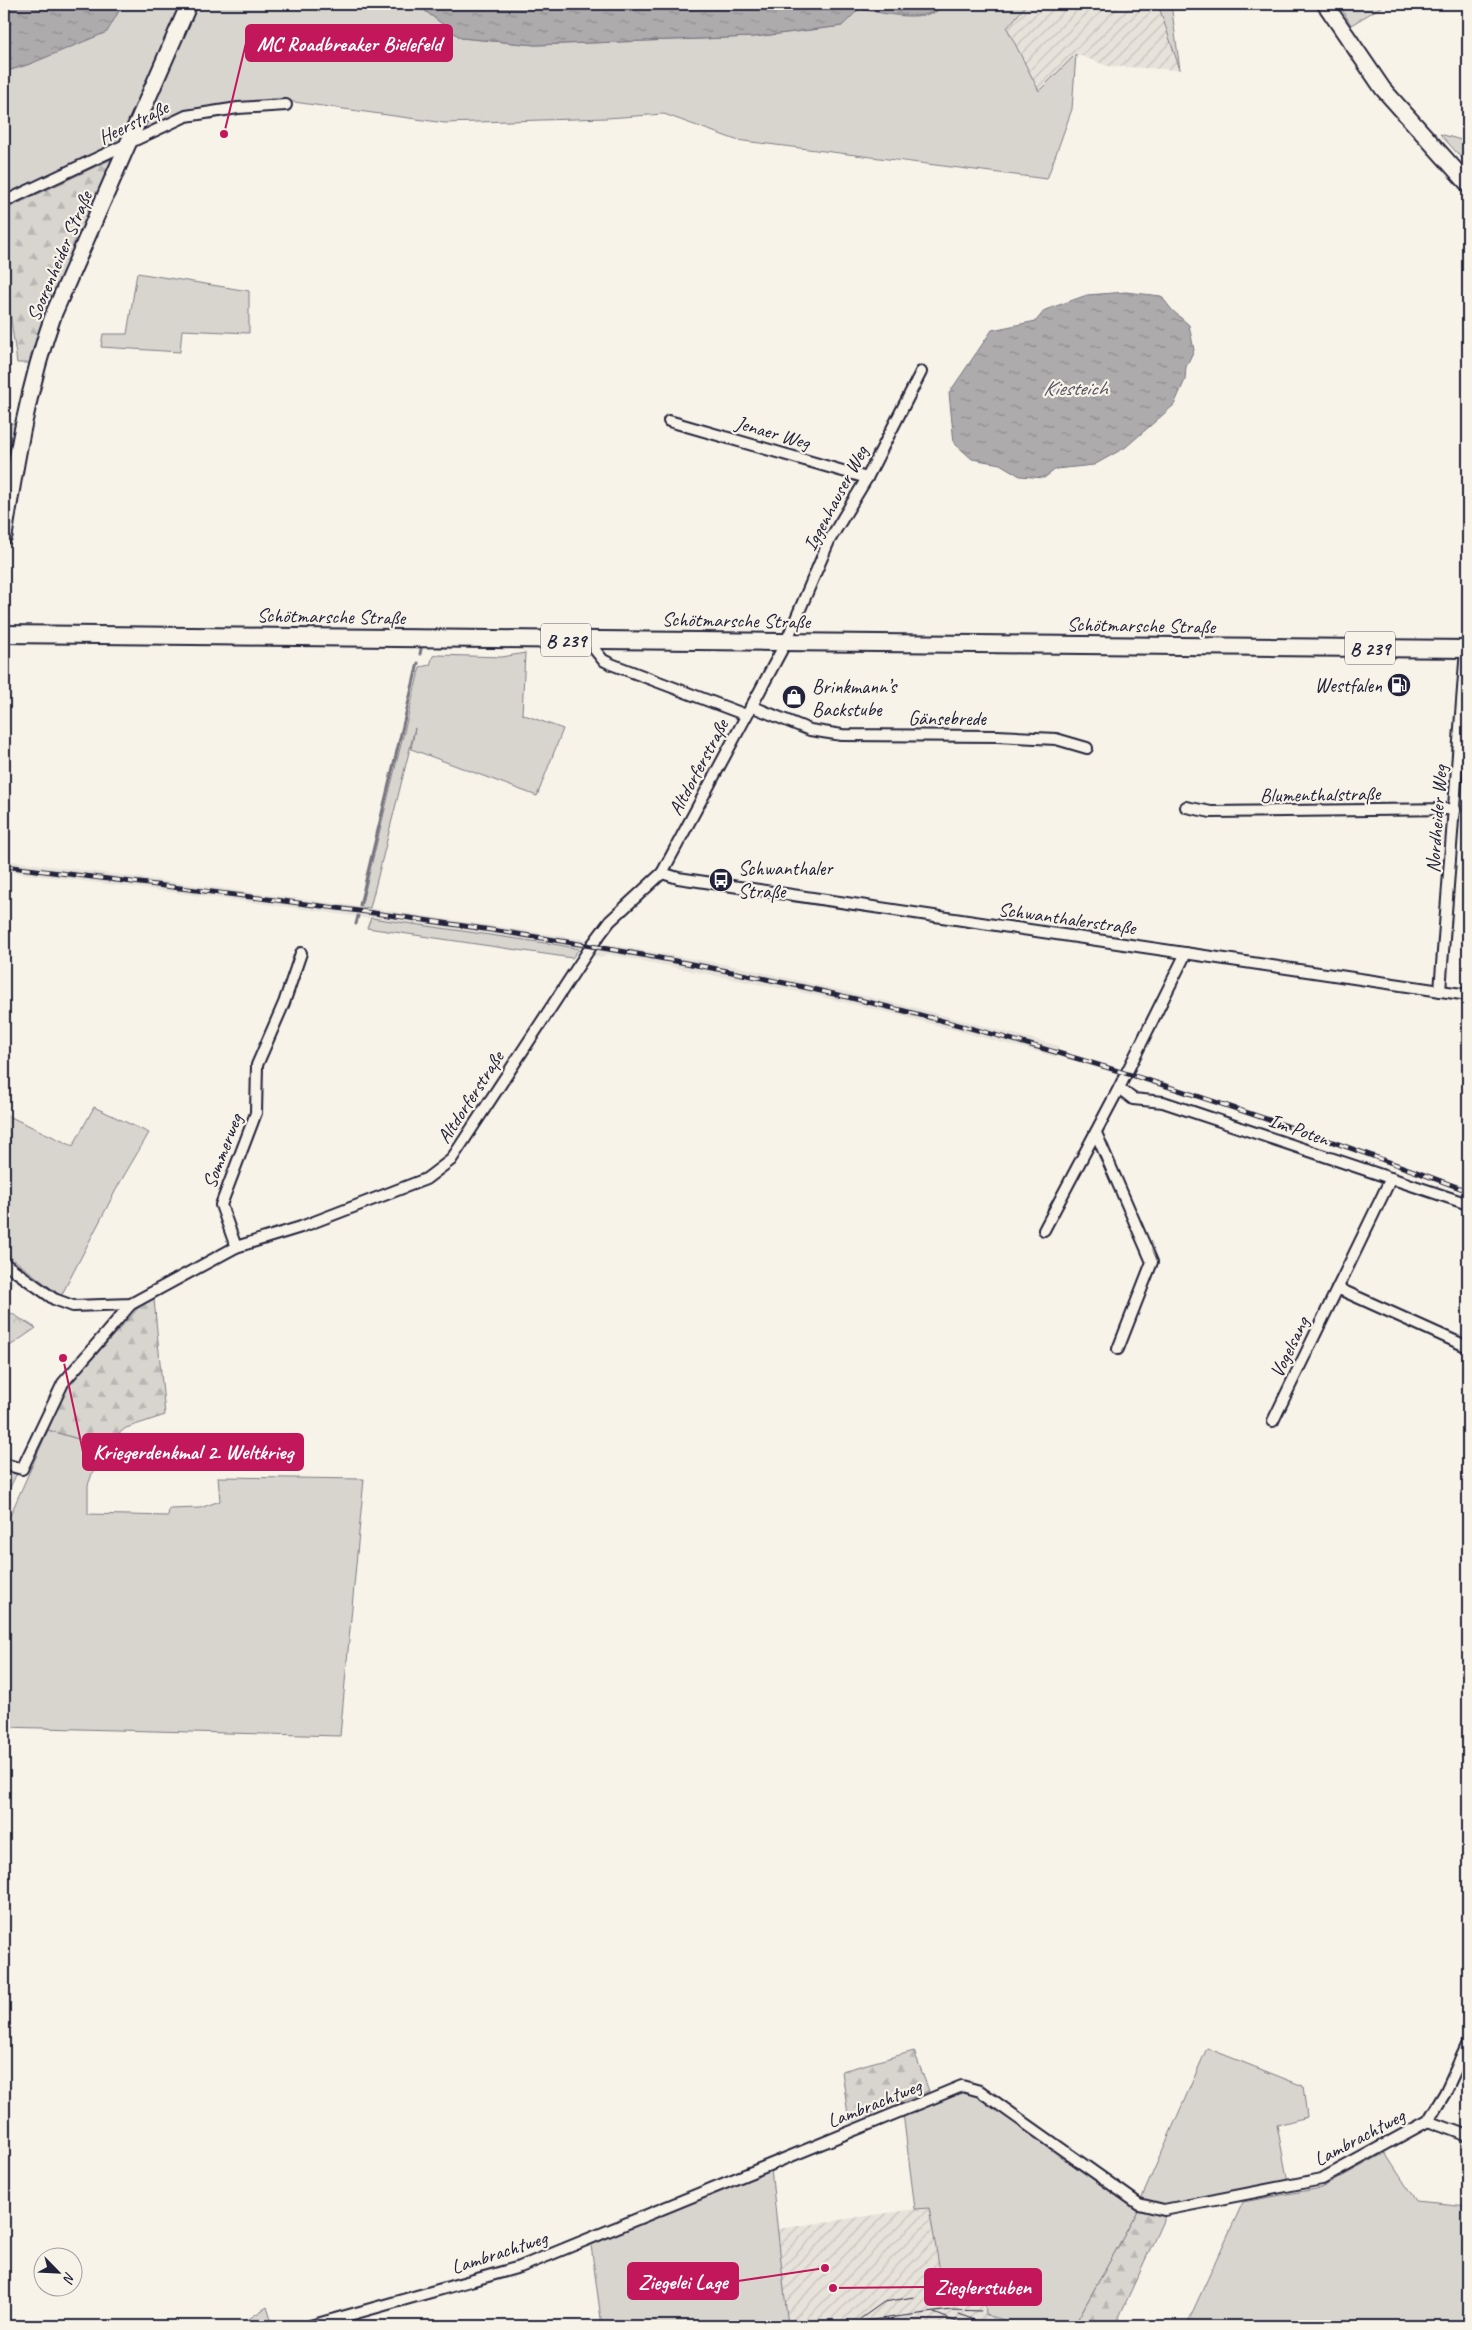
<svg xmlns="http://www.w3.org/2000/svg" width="1472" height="2330" font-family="Caveat,sans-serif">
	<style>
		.built { fill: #e7e3db }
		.industrial { fill: url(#industrial-furrows) }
		.grass { fill: #d8d5cf; stroke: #7d7c85 }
		.forest { fill: url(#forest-firs); stroke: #7d7c85 }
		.cemetery { fill: url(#cemetery-stones); stroke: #7d7c85 }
		.park { fill: url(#park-crowns); stroke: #7d7c85 }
		.water { fill: url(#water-ripples); stroke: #76747f }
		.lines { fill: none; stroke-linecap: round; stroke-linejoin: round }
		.stream { stroke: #76747f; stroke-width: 3 }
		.minor-casing { stroke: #22223b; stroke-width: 14 }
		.secondary-casing { stroke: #22223b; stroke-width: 19 }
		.primary-casing { stroke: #22223b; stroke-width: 20 }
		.minor { stroke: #f7f3e8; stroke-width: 10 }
		.secondary { stroke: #f7f3e8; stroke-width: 15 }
		.primary { stroke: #f7f3e8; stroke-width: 16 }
		.tram { stroke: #22223b; stroke-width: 1 }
		.rail-casing { stroke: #22223b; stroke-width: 5 }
		.rail { stroke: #f7f3e8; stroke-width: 3; stroke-dasharray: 9; stroke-linecap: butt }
		.labels { text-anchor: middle; stroke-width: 4.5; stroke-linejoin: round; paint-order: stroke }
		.shield { fill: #f7f3e8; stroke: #62616f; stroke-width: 1 }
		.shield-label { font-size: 19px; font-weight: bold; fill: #22223b }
		.street-label { font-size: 20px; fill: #22223b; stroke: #f7f3e8 }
		.poi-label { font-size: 20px; fill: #22223b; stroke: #f7f3e8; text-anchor: start }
		.water-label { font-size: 21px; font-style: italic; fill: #535263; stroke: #f7f3e8 }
		.leader { fill: none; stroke: #c2185b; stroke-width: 2 }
		.callout-dot { fill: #c2185b; stroke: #f7f3e8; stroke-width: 2 }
		.callout { fill: #c2185b; stroke: #c2185b; stroke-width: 2 }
		.callout-label { font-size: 21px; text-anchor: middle; font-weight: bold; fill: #fff }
	</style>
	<defs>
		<pattern id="industrial-furrows" width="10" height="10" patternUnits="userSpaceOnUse" patternTransform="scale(1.25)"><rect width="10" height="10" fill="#e7e3db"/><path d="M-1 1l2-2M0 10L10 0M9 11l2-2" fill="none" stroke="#c6c2bd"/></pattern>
		<pattern id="forest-firs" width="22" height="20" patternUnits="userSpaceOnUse" patternTransform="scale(1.25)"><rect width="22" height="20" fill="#d8d5cf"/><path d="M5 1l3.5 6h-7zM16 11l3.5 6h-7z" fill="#b9b7b3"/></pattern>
		<pattern id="cemetery-stones" width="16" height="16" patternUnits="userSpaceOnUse" patternTransform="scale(1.25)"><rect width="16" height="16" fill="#d8d5cf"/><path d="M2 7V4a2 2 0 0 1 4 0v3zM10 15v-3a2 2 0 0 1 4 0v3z" fill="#b9b7b3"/></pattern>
		<pattern id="park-crowns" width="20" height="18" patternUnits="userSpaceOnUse" patternTransform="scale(1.25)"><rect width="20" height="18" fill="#d8d5cf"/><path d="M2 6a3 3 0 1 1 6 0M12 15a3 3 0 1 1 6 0" fill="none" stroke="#b9b7b3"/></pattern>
		<pattern id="water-ripples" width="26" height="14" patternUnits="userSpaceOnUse" patternTransform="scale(1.25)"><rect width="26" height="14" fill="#aeabad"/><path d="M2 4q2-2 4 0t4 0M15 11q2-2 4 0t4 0" fill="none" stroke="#8d8b8e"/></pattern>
	</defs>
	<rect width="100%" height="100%" fill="#f7f3e8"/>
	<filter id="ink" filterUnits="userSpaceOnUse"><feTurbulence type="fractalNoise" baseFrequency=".02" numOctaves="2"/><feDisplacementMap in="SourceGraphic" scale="10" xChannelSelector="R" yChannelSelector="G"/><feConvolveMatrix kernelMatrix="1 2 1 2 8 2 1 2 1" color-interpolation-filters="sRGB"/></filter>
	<g filter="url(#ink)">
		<g class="built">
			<polygon points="4,860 370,908 589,940 583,950 311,910 4,871"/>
			<polygon points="600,943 740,967 916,1008 1059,1046 1056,1057 894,1014 813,995 607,954 602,958 591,956"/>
			<polygon points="4,1274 14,1282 4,1296"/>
		</g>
		<g class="industrial">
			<polygon points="1027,4 1158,4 1180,70 1107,66 1076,54 1039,91 1007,28"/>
			<polygon points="929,2207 946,2306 986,2300 986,2315 1025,2326 788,2326 777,2229"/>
		</g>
		<g class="grass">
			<polygon points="115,4 181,4 126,140 4,195 4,72 30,64 119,11"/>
			<polygon points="196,4 416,4 461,38 535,45 754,37 842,26 859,9 909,15 934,13 946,4 1027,4 1007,28 1039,91 1076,54 1072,109 1047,179 736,140 664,114 607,118 445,123 272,99 190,111 139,135"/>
			<polygon points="1158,4 1171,4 1180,70"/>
			<polygon points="1339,4 1386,4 1351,25"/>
			<polygon points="1440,134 1468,142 1468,165"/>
			<polygon points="137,273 249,291 249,333 182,330 180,352 101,347 103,334 127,334"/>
			<polygon points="525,653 522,714 563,729 537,796 411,749 415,728 370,908 361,907 420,667 430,665 433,656 437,655 502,657"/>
			<polygon points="371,918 559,945 579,949 572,958 367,928"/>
			<polygon points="94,1107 149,1133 118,1186 61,1296 4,1252 4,1114 73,1146"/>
			<polygon points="48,1430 102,1446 88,1485 88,1514 168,1516 169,1509 200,1508 220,1501 218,1477 364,1479 340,1736 4,1727 4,1529"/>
			<polygon points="4,1469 17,1473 4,1500"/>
			<polygon points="1207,2048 1303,2086 1307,2117 1277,2125 1288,2183 1160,2207 1140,2202"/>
			<polygon points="962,2089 977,2094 1140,2207 1074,2326 1025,2326 986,2315 985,2300 946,2306 929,2208 915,2209 903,2113"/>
			<polygon points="1385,2153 1416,2201 1468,2206 1468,2326 1186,2326 1243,2202 1321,2188"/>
			<polygon points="771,2169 788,2326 602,2326 591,2245"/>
			<polygon points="267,2307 273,2326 238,2326"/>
		</g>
		<g class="forest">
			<polygon points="118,156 50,309 30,363 17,363 4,270 4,210"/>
			<polygon points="154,1299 165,1415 126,1428 102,1446 48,1430 66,1388 141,1305"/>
			<polygon points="914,2051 929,2091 849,2122 842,2071"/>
			<polygon points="1140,2207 1167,2212 1115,2326 1074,2326"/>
		</g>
		<polygon class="cemetery" points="4,422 17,424 4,498"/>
		<polygon class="park" points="4,1309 36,1328 4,1350"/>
		<g class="water">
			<polygon points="4,4 115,4 119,11 107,32 30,64 4,72"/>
			<path d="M416,4H946C926,25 885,13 859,9L842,26L754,37L535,45L461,38Z"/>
			<polygon points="1126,292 1161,296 1172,310 1189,325 1194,350 1186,367 1185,380 1174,405 1126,447 1094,465 1056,469 1044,478 1020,476 1000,464 972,459 954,443 949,393 992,330 1036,321 1045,310 1087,295"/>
		</g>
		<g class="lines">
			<g class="stream">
				<polyline points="420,654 421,649"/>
				<polyline points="360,905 418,663"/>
				<polyline points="356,924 358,916"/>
			</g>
			<g class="minor-casing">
				<g id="minor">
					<polyline points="4,202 186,116 238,108 286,105"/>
					<polyline points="669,421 867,478"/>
					<polyline points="595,650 603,660 611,664 746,715"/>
					<polyline points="751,706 810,730 842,735 997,736 1056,739 1087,748"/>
					<polyline points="1186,807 1211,812 1455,809"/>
					<polyline points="662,873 678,878 1468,995"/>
					<polyline points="1440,991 1466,649"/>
					<polyline points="1119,1088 1133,1099 1163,1102 1468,1204"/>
					<polyline points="1096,1133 1152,1262 1118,1349"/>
					<polyline points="1044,1230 1119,1088 1186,953"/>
					<polyline points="236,1247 221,1205 256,1113 257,1065 284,1003 301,953"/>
					<polyline points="4,1263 54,1299 73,1306 131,1304 236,1247 301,1227 426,1179 451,1160 592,945 610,921 662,873 786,642 829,541 867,478 921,372"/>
					<polyline points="1337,1288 1468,1347"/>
					<polyline points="1273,1421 1391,1178"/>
					<polyline points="4,1464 22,1469 63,1383 131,1304"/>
					<polyline points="1428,2121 1468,2136"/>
					<polyline points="310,2326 520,2267 962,2086 980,2091 1139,2204 1164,2210 1322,2179 1428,2121 1445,2093 1468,2043"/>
				</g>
			</g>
			<g class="secondary-casing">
				<g id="secondary">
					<polyline points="1325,4 1383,89 1468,184"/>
					<path d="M4,536C16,460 28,386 54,313L189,4"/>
				</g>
			</g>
			<g class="primary-casing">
				<polyline id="primary" points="4,634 1468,649"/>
			</g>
			<use href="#minor" class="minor"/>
			<use href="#secondary" class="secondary"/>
			<use href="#primary" class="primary"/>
			<g class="tram">
				<polyline points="934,2313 967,2326"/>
				<polyline points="959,2314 989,2326"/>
				<polyline points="860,2319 884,2302 914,2297"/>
				<polyline points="824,2326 951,2310 981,2311"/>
			</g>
			<g class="rail-casing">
				<path id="rail" d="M4,866C249,897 495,924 737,973C987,1023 1229,1102 1468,1191"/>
			</g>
			<use href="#rail" class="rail"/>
		</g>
	</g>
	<defs>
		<g id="fuel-disc" transform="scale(1.25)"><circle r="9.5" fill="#22223b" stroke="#f7f3e8"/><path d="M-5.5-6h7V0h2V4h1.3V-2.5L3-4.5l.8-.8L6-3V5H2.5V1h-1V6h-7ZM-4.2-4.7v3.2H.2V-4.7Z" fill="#fff"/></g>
		<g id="shop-disc" transform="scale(1.25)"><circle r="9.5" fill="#22223b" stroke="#f7f3e8"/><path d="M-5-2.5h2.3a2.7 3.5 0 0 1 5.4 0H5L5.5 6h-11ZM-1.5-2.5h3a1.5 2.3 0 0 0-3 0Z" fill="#fff"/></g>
		<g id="bus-disc" transform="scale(1.25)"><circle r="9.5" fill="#22223b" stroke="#f7f3e8"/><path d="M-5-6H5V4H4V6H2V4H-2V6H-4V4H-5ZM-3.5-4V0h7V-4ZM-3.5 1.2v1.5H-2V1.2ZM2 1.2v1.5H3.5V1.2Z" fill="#fff"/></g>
	</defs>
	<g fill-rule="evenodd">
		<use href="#fuel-disc" x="1399" y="685"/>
		<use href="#shop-disc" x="794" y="697"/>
		<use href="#bus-disc" x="721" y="880"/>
	</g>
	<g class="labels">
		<g class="shield">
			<rect x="541" y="623.5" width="50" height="33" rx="4"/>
			<rect x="1345" y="631.5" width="50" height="33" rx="4"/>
		</g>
		<g class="shield-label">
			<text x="566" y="647">B 239</text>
			<text x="1370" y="655">B 239</text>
		</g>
		<g class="street-label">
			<text transform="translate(133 122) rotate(-26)" y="7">Heerstraße</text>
			<text transform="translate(59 256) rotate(-67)" y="7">Soorenheider Straße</text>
			<text transform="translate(773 432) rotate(16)" y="7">Jenaer Weg</text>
			<text transform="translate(835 498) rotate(-62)" y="7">Iggenhauser Weg</text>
			<text transform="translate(331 616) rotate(1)" y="7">Schötmarsche Straße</text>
			<text transform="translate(736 620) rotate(1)" y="7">Schötmarsche Straße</text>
			<text transform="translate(1141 625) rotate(1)" y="7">Schötmarsche Straße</text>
			<text x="947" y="725">Gänsebrede</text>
			<text transform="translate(698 767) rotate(-62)" y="7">Altdorferstraße</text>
			<text transform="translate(1320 794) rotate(-1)" y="7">Blumenthalstraße</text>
			<text transform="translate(1436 819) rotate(-86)" y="7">Nordheider Weg</text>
			<text transform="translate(1067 918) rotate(8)" y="7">Schwanthalerstraße</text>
			<text transform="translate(470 1097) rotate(-57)" y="7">Altdorferstraße</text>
			<text transform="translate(1299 1129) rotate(19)" y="7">Im Poten</text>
			<text transform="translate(222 1151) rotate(-69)" y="7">Sommerweg</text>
			<text transform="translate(1289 1347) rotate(-64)" y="7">Vogelsang</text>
			<text transform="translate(874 2103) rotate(-22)" y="7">Lambrachtweg</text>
			<text transform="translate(1359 2137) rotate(-28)" y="7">Lambrachtweg</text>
			<text transform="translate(499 2252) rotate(-18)" y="7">Lambrachtweg</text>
		</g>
		<g class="poi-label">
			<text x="1382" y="692" text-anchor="end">Westfalen</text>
			<text x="812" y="693">Brinkmann’s<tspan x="812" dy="23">Backstube</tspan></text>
			<text x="738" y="875">Schwanthaler<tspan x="738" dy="23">Straße</tspan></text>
		</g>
		<g class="water-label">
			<text x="1075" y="395">Kiesteich</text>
		</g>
	</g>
	<path class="leader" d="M224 134L246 43M63 1358L83 1452M825 2268L738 2281M833 2288L925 2287"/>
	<g class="callout-dot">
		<circle cx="224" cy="134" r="5"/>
		<circle cx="63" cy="1358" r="5"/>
		<circle cx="825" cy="2268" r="5"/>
		<circle cx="833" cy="2288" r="5"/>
	</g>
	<g class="callout">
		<rect x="246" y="25" width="206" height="36" rx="5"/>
		<rect x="83" y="1434" width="220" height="36" rx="5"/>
		<rect x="628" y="2263" width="110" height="36" rx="5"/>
		<rect x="925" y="2269" width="116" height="36" rx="5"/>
	</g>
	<g class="callout-label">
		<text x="349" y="51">MC Roadbreaker Bielefeld</text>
		<text x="193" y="1459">Kriegerdenkmal 2. Weltkrieg</text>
		<text x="683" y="2289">Ziegelei Lage</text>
		<text x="983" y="2294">Zieglerstuben</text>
	</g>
	<rect width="1472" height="2330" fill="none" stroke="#f7f3e8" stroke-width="20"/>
	<rect x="10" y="10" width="1452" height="2310" fill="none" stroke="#22223b" stroke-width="2" filter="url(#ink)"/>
	<g transform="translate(58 2272) rotate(114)"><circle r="24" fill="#f7f3e8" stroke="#a29fa3"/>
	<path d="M0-4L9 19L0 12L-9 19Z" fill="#22223b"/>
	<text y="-8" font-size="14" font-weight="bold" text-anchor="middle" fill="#22223b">N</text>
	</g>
</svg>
